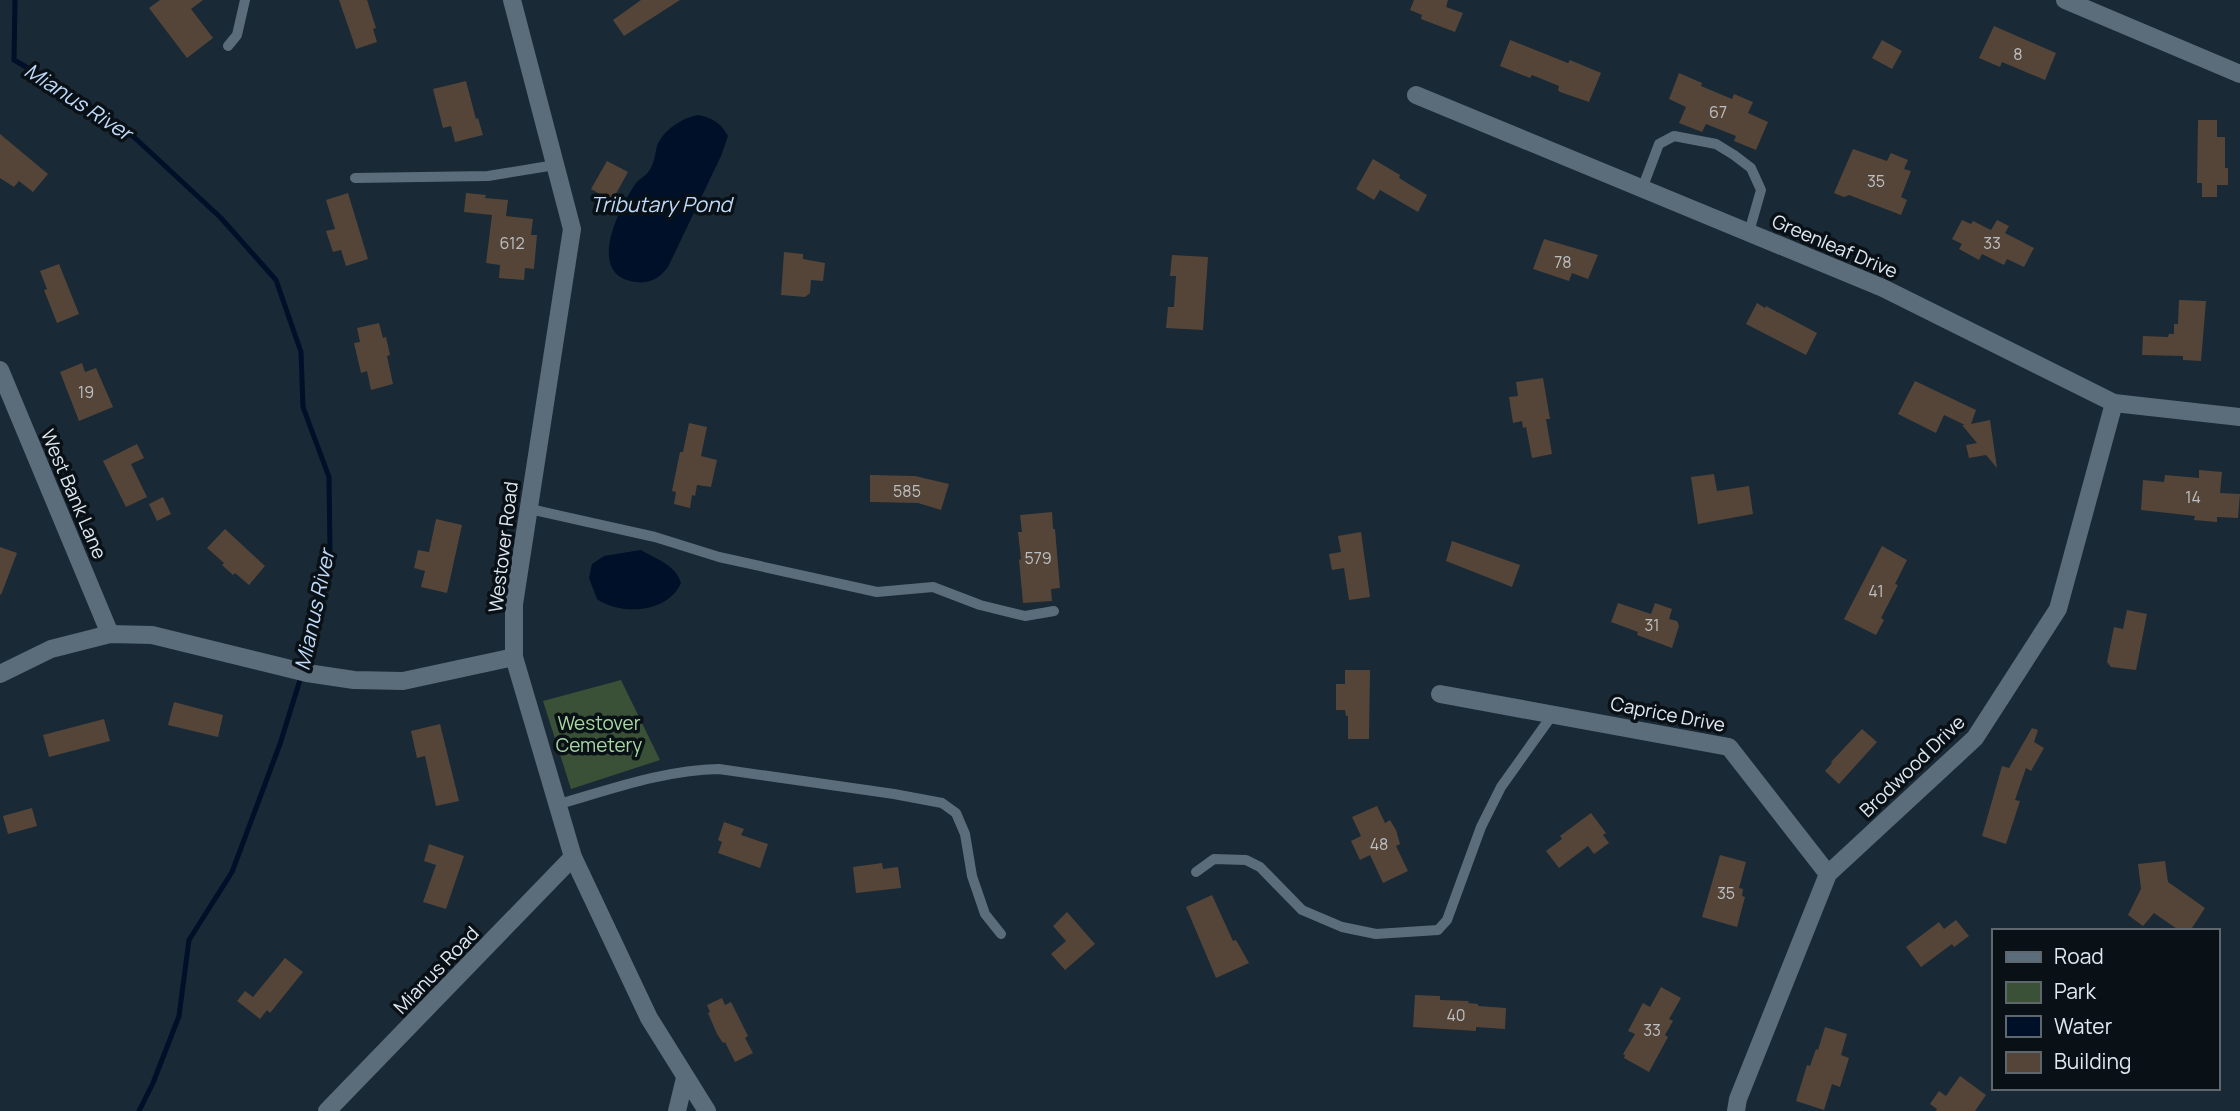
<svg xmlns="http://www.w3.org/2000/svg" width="2240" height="1111" font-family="Manrope,sans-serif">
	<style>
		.green { fill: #3a5137 }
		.water { fill: #001029 }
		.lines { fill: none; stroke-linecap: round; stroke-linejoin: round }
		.stream { stroke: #001029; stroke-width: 5 }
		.building { fill: #554538 }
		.service { stroke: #5b6d7a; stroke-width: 10 }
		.minor { stroke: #5b6d7a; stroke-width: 18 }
		.tertiary { stroke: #5b6d7a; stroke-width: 18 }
		.labels { text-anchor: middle; stroke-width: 7; stroke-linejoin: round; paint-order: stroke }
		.number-label { font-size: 16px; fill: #bcc0c3 }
		.street-label { font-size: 19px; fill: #dfe9f1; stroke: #0a1116 }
		.park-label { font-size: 19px; fill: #a8d9a3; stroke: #0a1116 }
		.water-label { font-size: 21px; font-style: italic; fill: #bfdafa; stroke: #0a1116 }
	</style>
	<rect width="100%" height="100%" fill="#192935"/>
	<polygon class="green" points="621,680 660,760 571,789 543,701"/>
	<g class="water">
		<path d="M698,115C711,117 722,124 728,136L721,156L668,267C660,278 650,284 636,282C586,276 617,212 634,186C638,179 645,177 649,171C654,164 655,155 657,146C663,130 682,118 698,115Z"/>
		<path d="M641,550C656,559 676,565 681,583C668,613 621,616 597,599L589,578L592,564L604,556Z"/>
	</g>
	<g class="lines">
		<polyline class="stream" points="15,0 14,60 68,91 135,138 221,218 276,280 301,352 303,407 329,477 330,550 314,635 280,744 232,872 189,940 179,1016 153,1083 139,1111"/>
	</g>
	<g class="building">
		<polygon points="160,0 203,0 191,9 213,38 187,58 149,8"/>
		<polygon points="339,0 367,0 376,28 373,29 377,42 356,49"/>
		<polygon points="641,0 680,0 624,36 613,20"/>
		<polygon points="1414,0 1448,0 1446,7 1463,13 1455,32 1421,19 1422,15 1410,10"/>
		<polygon points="1994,26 2056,53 2045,80 2002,62 2000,67 1979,58"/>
		<polygon points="1510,40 1568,63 1570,60 1601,73 1589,102 1560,92 1558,90 1559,86 1532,75 1530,78 1500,66"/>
		<polygon points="1882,40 1902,51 1892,69 1872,58"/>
		<polygon points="1679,73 1702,83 1701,86 1732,99 1734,94 1753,102 1748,113 1768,122 1756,150 1734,141 1736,136 1706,124 1702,132 1679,123 1686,107 1669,99"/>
		<polygon points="466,81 476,119 478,118 483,135 455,142 451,126 443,128 433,89"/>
		<polygon points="2198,120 2217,120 2217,137 2225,137 2225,168 2228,168 2228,185 2217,185 2217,197 2202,197 2202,183 2197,183"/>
		<polygon points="0,134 48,174 33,192 19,181 14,187 0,178"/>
		<polygon points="1853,149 1887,161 1891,153 1908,160 1904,169 1911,171 1901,197 1907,200 1901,215 1849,195 1844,197 1834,193"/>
		<polygon points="1373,159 1400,175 1399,178 1427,195 1418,212 1380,190 1374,200 1356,189"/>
		<polygon points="607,161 628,172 612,201 591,189"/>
		<polygon points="348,193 368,259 346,266 341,250 333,252 326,231 335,229 326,200"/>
		<polygon points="466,193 486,195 485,198 508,200 506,216 533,219 531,235 537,235 534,269 525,268 524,280 499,278 500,265 486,263 492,215 464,212"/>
		<polygon points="1962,220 1971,224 1973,221 1991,230 1997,220 2009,226 2005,233 2034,248 2024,267 2007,259 2004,265 1982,254 1979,260 1959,249 1962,244 1952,239"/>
		<polygon points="1544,239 1598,255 1588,279 1572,273 1569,281 1533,269"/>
		<polygon points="784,252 803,254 803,259 825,263 823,281 811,280 810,293 805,297 781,295"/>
		<polygon points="1172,255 1208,257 1203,330 1166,328 1168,307 1174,307 1176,276 1170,276"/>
		<polygon points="59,264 79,314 57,323 44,290 47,289 40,271"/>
		<polygon points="2179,300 2206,301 2201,361 2183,360 2183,356 2142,355 2143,336 2168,337 2169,334 2174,334 2174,324 2178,324"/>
		<polygon points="1757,303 1765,308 1766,306 1817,333 1806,355 1746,324"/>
		<polygon points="379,323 383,338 386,337 390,355 387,356 393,384 371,390 367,371 361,373 354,343 360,342 357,328"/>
		<polygon points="82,363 85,372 96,368 113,407 79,421 60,372"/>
		<polygon points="1543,378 1550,419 1546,419 1552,454 1532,458 1526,427 1523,428 1522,421 1513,423 1509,397 1518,396 1516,382"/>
		<polygon points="1915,381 1976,410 1971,424 1990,420 1997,468 1986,455 1969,458 1966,445 1977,443 1962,425 1965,425 1944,415 1936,433 1898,414"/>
		<polygon points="689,423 707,427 701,456 717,460 711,487 697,485 695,496 692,495 690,508 674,504 676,492 672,491 680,452 683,452"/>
		<polygon points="137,444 144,458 131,464 147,497 126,507 103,461"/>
		<polygon points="2199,470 2222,472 2220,493 2240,494 2238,518 2217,517 2217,522 2194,520 2195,516 2141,510 2143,480 2164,482 2165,475 2199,478"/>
		<polygon points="1714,474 1717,491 1749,486 1753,514 1698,524 1691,477"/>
		<polygon points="870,475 915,476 949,484 941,510 918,503 870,502"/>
		<polygon points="163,497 171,514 157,521 149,504"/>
		<polygon points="1052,512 1053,529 1055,529 1060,588 1051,589 1052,601 1023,603 1019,560 1021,559 1018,532 1022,532 1020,515"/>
		<polygon points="436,519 462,525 447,593 421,587 425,571 414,568 418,550 429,552"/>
		<polygon points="225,529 265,566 249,585 235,573 233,575 222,565 224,563 207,548"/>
		<polygon points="1361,532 1370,597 1349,600 1344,568 1332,570 1329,554 1341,552 1338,536"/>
		<polygon points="1452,541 1520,565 1512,587 1446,561"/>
		<polygon points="1882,546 1907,560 1895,584 1898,585 1881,618 1884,620 1876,635 1844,619"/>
		<polygon points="0,547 17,553 1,595 0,594"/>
		<polygon points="1618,603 1651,614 1655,603 1672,609 1669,619 1677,621 1679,626 1672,648 1637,635 1638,632 1611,622"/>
		<polygon points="2127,610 2147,614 2136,670 2111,667 2107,662 2114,627 2123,629"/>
		<polygon points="1345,670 1370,670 1369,739 1348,739 1348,716 1346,716 1345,710 1336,710 1336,684 1345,684"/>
		<polygon points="174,702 223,715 218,737 168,725"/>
		<polygon points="104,719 110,741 49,757 43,735"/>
		<polygon points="440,724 459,801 436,806 425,756 417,758 411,731"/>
		<polygon points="2032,728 2038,730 2034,742 2044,748 2031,771 2026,768 2015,800 2020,801 2006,844 1982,836 2002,766 2009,768"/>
		<polygon points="1862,729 1877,742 1839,784 1825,771 1832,763 1831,762"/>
		<polygon points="1377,806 1385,823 1390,820 1396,830 1400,844 1396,846 1408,871 1383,883 1370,855 1360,860 1351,841 1361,836 1352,817"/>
		<polygon points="32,808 37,826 8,834 3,816"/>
		<polygon points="1591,813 1606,833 1603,835 1609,843 1594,854 1588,846 1559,868 1546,851 1562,839 1560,836"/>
		<polygon points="724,822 744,829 741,835 768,844 760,868 718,853 722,842 718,840"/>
		<polygon points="429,844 464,856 446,909 423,902 436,865 424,861"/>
		<polygon points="1720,855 1746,862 1739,888 1743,889 1742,896 1745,897 1737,927 1702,917"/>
		<polygon points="2165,861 2168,882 2205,908 2190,931 2180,931 2154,913 2143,926 2128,915 2141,889 2138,864"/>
		<polygon points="882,863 883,869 898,867 901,888 856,893 853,867"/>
		<polygon points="1212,895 1233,941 1236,940 1249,963 1216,978 1186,907"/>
		<polygon points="1067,912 1095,944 1065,970 1051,954 1066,941 1053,926"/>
		<polygon points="1956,920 1969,936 1954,947 1952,944 1921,967 1906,947 1939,922 1944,929"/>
		<polygon points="285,958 303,972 270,1013 267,1010 260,1019 237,1001 245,991 253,997"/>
		<polygon points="1661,987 1681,998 1669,1019 1673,1021 1665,1035 1668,1037 1649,1072 1624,1058 1625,1055 1623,1054 1635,1034 1628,1031 1643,1003 1650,1007"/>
		<polygon points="1415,995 1440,996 1440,1000 1469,1001 1468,1003 1478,1004 1478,1006 1506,1008 1505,1029 1476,1027 1476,1031 1413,1027"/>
		<polygon points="722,998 725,1005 731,1002 748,1036 745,1038 753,1053 735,1062 725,1042 723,1043 717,1034 708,1013 710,1012 707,1005"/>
		<polygon points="1825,1027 1847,1034 1841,1055 1849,1058 1840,1087 1832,1084 1824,1110 1796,1101 1807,1065 1810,1066 1816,1049 1818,1050"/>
		<polygon points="1960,1076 1986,1095 1975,1111 1936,1111 1937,1109 1930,1104 1939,1091 1946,1096"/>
	</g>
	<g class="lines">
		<g class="service">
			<polyline points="228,46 237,35 245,0"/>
			<polyline points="355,178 488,176 555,165"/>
			<polyline points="1642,189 1659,144 1674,136 1716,144 1734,155 1751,168 1761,190 1749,232"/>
			<polyline points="530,509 655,537 719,557 877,592 933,587 980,605 1025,616 1054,611"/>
			<path d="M556,805C609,790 663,770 719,769L894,794L942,803L956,813L965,834L972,876L985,914L1001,934"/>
			<polyline points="1196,872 1214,859 1246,860 1260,867 1302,910 1342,927 1376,934 1438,930 1447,920 1481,827 1501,787 1553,714"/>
		</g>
		<g class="minor">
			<polyline points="2065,0 2240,74"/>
			<polyline points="1416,95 1883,288 2114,403 2240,417"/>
			<polyline points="0,370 110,634"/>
			<polyline points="0,674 51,649 110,634 152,635 307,673 354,680 403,681 514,657"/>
			<polyline points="1440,694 1729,747 1828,874"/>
			<polyline points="677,1111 685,1078"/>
			<polyline points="1736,1111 1738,1099 1828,874 1975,738 2058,609 2114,403"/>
		</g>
		<g class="tertiary">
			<polyline points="512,0 572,229 514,604 514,657 573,857 649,1018 707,1111"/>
			<polyline points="327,1111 573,857"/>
		</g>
	</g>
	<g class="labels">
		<g class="number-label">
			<text x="2018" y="60">8</text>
			<text x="1718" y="118">67</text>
			<text x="1876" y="187">35</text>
			<text x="512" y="249">612</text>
			<text x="1992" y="249">33</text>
			<text x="1563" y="268">78</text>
			<text x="86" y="398">19</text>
			<text x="907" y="497">585</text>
			<text x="2193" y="503">14</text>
			<text x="1038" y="564">579</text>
			<text x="1876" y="597">41</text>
			<text x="1652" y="631">31</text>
			<text x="1379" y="850">48</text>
			<text x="1726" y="899">35</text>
			<text x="1456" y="1021">40</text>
			<text x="1652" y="1036">33</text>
		</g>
		<g class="street-label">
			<text transform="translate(1835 246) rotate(23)" y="7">Greenleaf Drive</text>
			<text transform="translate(74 494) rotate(67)" y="7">West Bank Lane</text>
			<text transform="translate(503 547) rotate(-83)" y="7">Westover Road</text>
			<text transform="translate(1668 714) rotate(11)" y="7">Caprice Drive</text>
			<text transform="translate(1912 766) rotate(-44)" y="7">Brodwood Drive</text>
			<text transform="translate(436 970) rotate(-46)" y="7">Mianus Road</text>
		</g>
		<g class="park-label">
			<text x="599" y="730">Westover<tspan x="599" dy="22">Cemetery</tspan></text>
		</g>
		<g class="water-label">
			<text transform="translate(78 102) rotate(33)" y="7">Mianus River</text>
			<text x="661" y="212">Tributary Pond</text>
			<text transform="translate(315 610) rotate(-78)" y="7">Mianus River</text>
		</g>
	</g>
	<rect x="1992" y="929" width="228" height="161" fill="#0a1116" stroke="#5f676e" stroke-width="2"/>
	<rect x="2006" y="952" width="35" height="10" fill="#5b6d7a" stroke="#5f676e" stroke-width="2"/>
	<text x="2054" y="964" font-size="21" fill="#dfe9f1">Road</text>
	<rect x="2006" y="982" width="35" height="21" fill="#3a5137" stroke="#5f676e" stroke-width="2"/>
	<text x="2054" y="999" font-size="21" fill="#dfe9f1">Park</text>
	<rect x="2006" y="1016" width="35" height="21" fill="#001029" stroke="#5f676e" stroke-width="2"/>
	<text x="2054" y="1034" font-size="21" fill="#dfe9f1">Water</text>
	<rect x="2006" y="1052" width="35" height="21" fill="#554538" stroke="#5f676e" stroke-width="2"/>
	<text x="2054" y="1069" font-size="21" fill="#dfe9f1">Building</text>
</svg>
